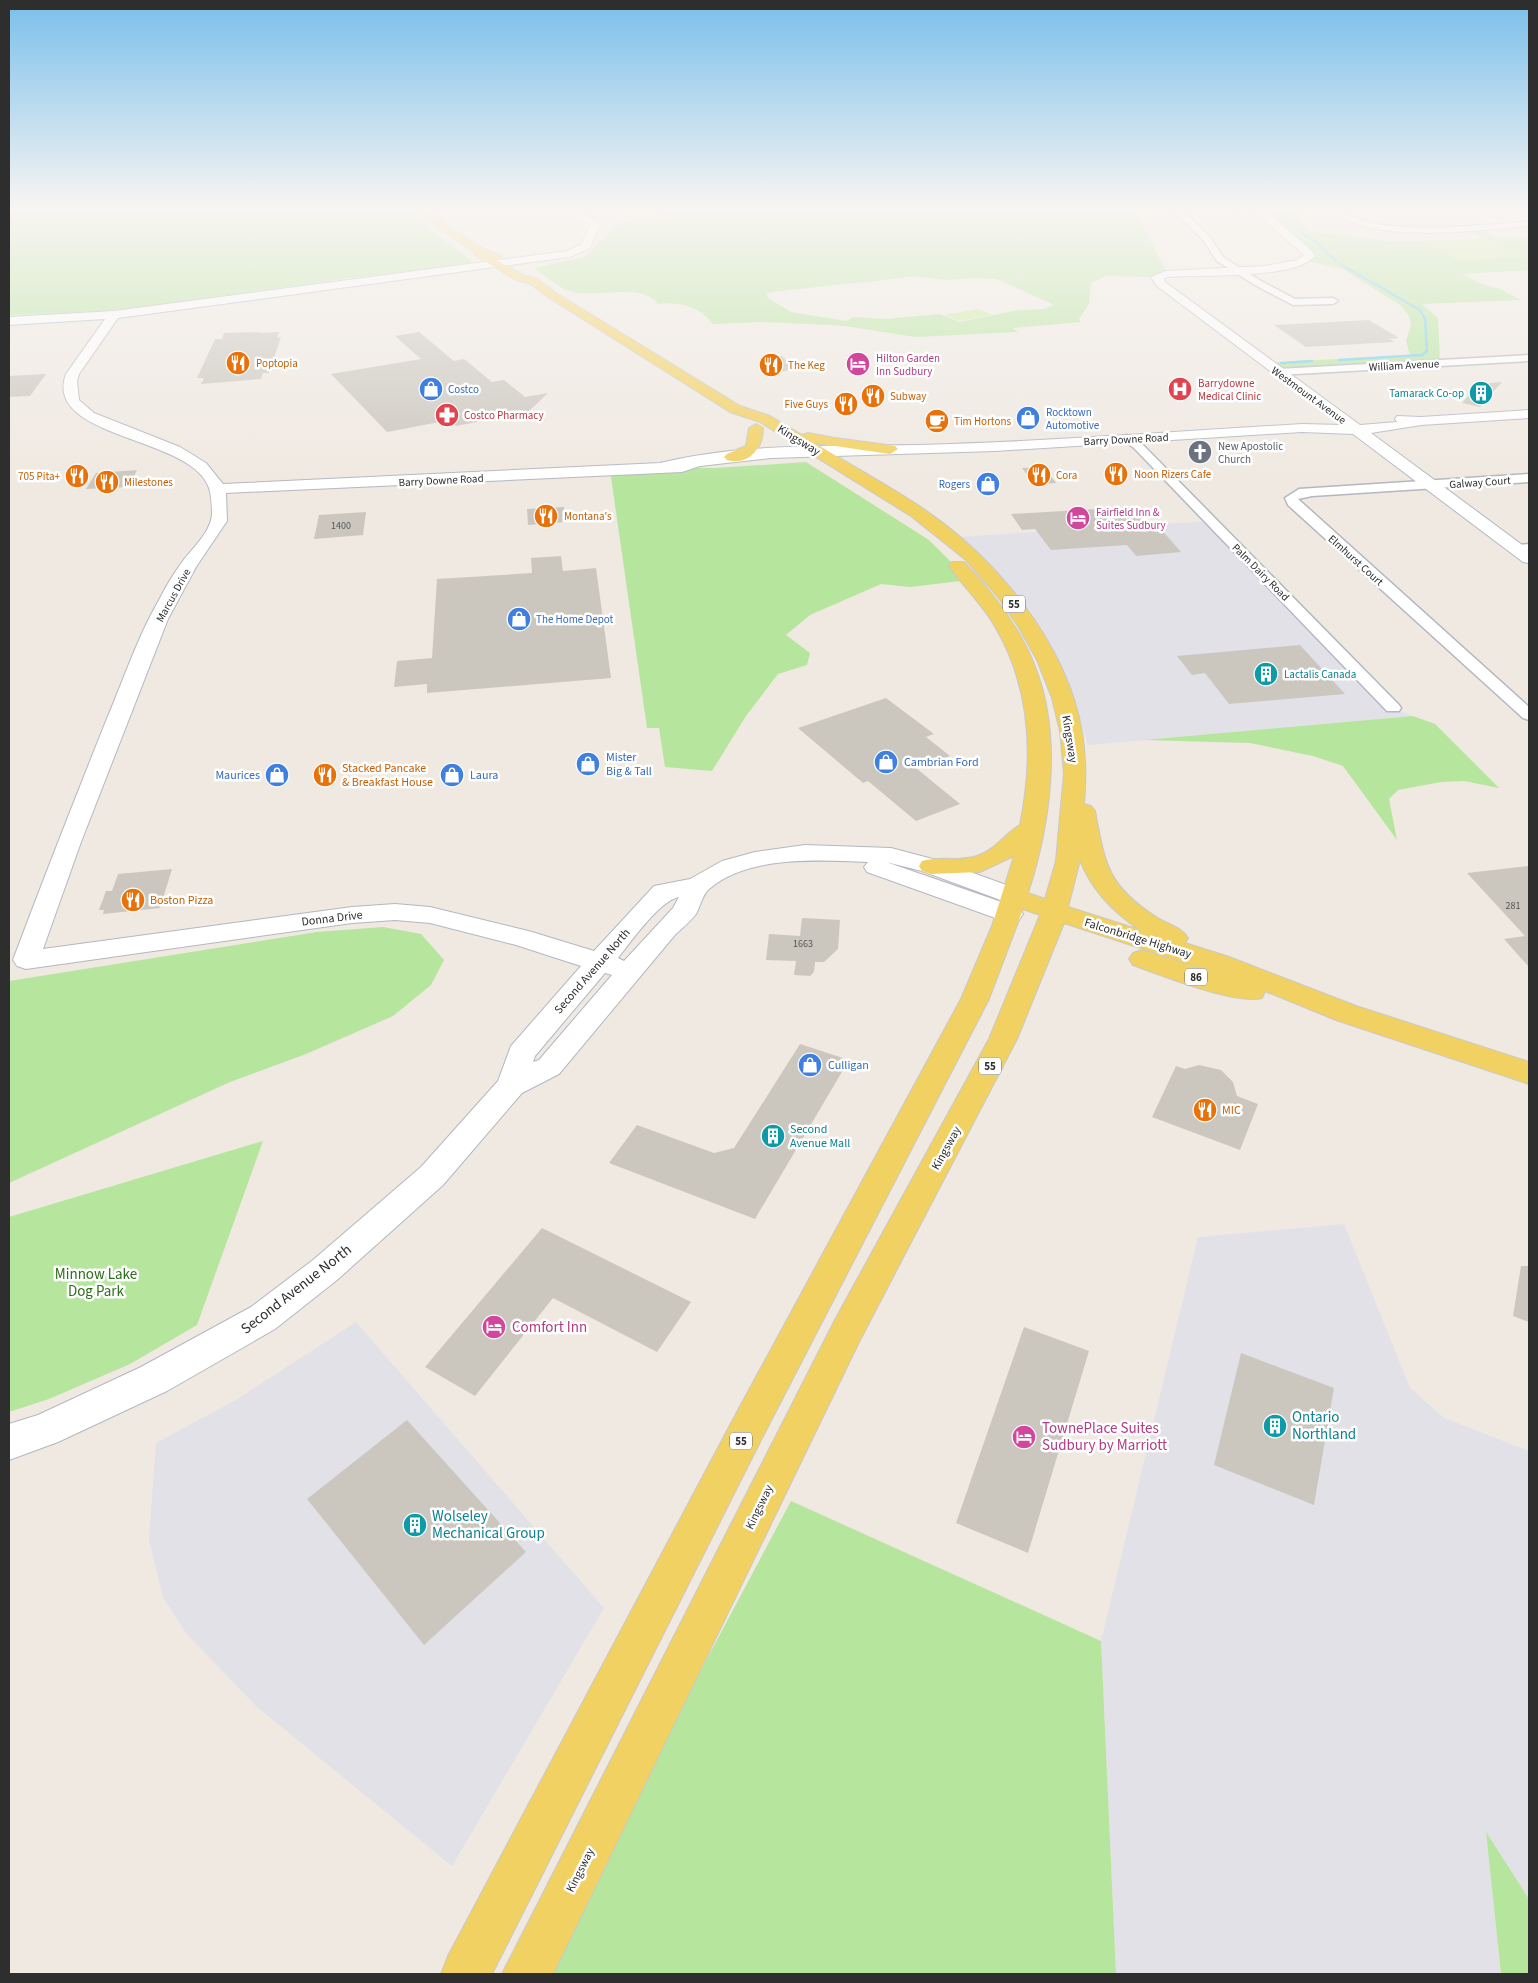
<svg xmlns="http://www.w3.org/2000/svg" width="1538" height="1983" font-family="'Source Sans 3',sans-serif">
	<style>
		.industrial { fill: #e3e1e8 }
		.green { fill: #b6e59e; fill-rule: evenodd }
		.pitch { fill: #c9ec9a }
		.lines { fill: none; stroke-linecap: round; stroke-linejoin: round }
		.stream { stroke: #75cff0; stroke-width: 2.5 }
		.building { fill: #cbc7bf }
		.street-casing { stroke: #b4b7c1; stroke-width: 3 }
		.secondary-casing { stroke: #b4b7c1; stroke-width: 2 }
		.primary-casing { stroke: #c9c9c9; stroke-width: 2 }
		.street { fill: #fff; fill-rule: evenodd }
		.secondary { fill: #fff; fill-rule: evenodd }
		.primary { fill: #f2d163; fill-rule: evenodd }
		.labels { text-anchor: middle; stroke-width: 5; stroke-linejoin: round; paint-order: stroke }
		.number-label { font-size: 10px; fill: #555452 }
		.far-hotel-label { font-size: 11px; fill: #b23c85; stroke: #fff; text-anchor: start }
		.far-food-label { font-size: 11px; fill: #c56008; stroke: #fff; text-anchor: start }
		.far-street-label { font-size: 11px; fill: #2e2e2e; stroke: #fff }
		.far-health-label { font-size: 11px; fill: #be3a42; stroke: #fff; text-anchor: start }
		.far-shop-label { font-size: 11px; fill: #366cbe; stroke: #fff; text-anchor: start }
		.far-culture-label { font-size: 11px; fill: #0d838f; stroke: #fff; text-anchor: end }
		.far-worship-label { font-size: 11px; fill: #5b616d; stroke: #fff; text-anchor: start }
		.shield { fill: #fff; stroke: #6d6d6d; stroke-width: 1 }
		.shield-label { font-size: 11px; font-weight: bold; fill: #2e2e2e }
		.street-label { font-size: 12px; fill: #2e2e2e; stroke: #fff }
		.shop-label { font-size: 12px; fill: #366cbe; stroke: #fff; text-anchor: start }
		.food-label { font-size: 12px; fill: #c56008; stroke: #fff; text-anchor: start }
		.culture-label { font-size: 12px; fill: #0d838f; stroke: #fff; text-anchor: start }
		.near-park-label { font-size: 15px; fill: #2c6e1b; stroke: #fff }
		.near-street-label { font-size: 15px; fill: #2e2e2e; stroke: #fff }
		.near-hotel-label { font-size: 15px; fill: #b23c85; stroke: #fff; text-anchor: start }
		.near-culture-label { font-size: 15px; fill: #0d838f; stroke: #fff; text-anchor: start }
	</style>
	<rect width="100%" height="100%" fill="#efe9e1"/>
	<g class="industrial">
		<polygon points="1212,521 1396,709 1413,716 1088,745 1071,690 1060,667 957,537"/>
		<polygon points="1344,1224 1410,1388 1444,1418 1529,1451 1529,1899 1486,1833 1501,1974 1116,1974 1101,1641 1198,1237"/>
		<polygon points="356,1322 604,1608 452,1866 257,1707 186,1633 163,1597 149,1540 156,1443 236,1400"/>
	</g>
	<g class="green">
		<polygon points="9,206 410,206 435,222 421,223 471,260 471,262 459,266 350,278 150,306 94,312 9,315"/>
		<path d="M650,206H1127L1138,217L1167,273L1157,277L1106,276L1091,283L1089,304L1079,319L1081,322L1013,328L1018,332L915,337L845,326L810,324L762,322L713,324C699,306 681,302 658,304C639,280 597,300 570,291C558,288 545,275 534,268L584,257L619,223L667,217ZM914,276L945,280L975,278L997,279L1054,305L1043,309L1018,310L959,322L940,314L885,319L854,317L846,321L791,312L768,298L767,293C816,286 865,283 914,276Z"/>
		<polygon points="1262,206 1295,206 1295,212 1308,231 1397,242 1484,239 1459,226 1473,226 1500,238 1529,237 1529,270 1463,274 1481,284 1500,289 1521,300 1422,304 1438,318 1440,362 1277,372 1265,363 1410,355 1406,341 1411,325 1409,316 1400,305 1341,268 1305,261 1308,258"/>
		<polygon points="806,462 929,540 969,580 910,587 881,584 810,615 786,635 810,653 807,665 778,674 746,716 712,771 665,767 659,728 647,728 610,470 665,467 715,468"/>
		<polygon points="1413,716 1435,724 1499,788 1464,781 1441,782 1398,790 1389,799 1397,840 1343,766 1313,756 1250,743 1144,740"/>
		<polygon points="383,927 421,934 444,960 431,985 393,1016 306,1054 230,1082 9,1183 9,981 317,932"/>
		<polygon points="263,1141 197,1325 130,1364 49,1399 9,1412 9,1217"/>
		<polygon points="791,1501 1101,1641 1116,1974 539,1974"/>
		<polygon points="1486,1832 1529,1899 1529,1974 1501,1974"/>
	</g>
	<g class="pitch">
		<polygon points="1487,240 1524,257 1457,260 1422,242"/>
		<polygon points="978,309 992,315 959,321 945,315"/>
	</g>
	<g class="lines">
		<g class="stream">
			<polyline points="1281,206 1280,210 1287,223 1314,241 1336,261"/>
			<polyline points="1339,360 1422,355 1427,351 1425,319 1420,310 1340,264"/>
			<polyline points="1281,363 1312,361"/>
		</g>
	</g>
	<g class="building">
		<polygon points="1369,320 1399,338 1389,339 1395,342 1306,347 1274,325"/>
		<polygon points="260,332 259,333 279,332 277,338 281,337 269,373 263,373 261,379 201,384 204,378 197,378 215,339 222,339 224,333"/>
		<polygon points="419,332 454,361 464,359 492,382 504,380 525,397 548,393 528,412 456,426 450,420 387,432 331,374 421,359 395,336"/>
		<polygon points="782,356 795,370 761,373 760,358"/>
		<polygon points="46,374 30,396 9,397 9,376"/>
		<polygon points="1502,382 1480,407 1462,403 1479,384"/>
		<polygon points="1043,467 1056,483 1034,484 1022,468"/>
		<polygon points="137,470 129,487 86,489 96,473"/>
		<polygon points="564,507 566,522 528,525 527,509"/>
		<polygon points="1132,507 1150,528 1159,527 1181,552 1136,556 1127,545 1051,550 1035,529 1022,530 1011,514"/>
		<polygon points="366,512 363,535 314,539 319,515"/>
		<polygon points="561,556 563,571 596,568 611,678 427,693 427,684 394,687 397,661 432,658 437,579 532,573 531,558"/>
		<polygon points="1300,645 1345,694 1229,704 1205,673 1192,675 1177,656"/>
		<polygon points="886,698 934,734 926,737 950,756 916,768 960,804 916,821 868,781 863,783 798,728"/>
		<polygon points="1529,866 1529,967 1504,939 1525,936 1467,873"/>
		<polygon points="172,869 160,908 103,914 104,910 99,910 106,891 112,891 118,874"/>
		<polygon points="802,918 840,920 838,949 824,962 815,962 814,972 810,976 794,975 796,961 766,960 769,934 800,936"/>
		<polygon points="800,1044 849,1060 755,1219 609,1163 637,1125 714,1153 734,1148"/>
		<polygon points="1199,1065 1221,1070 1233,1082 1237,1096 1258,1104 1240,1150 1152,1117 1176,1066 1185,1069"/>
		<polygon points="542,1228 691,1302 657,1352 553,1298 475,1396 425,1367"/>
		<polygon points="1521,1266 1529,1266 1529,1322 1513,1316"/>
		<polygon points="1024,1327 1089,1351 1028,1553 956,1523"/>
		<polygon points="1241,1353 1334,1388 1314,1505 1214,1465"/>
		<polygon points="407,1420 526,1552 424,1645 307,1499"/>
	</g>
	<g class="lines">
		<g class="street-casing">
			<g id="street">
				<polygon points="1176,206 1184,206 1182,210 1209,236 1223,257 1261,281 1295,299 1333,298 1338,301 1333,304 1293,305 1255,285 1217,261 1203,240 1175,212"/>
				<polygon points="1214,206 1246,206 1267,210 1263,212"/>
				<path d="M1339,206H1347L1345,213C1388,238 1479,224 1529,222V226C1476,230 1385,243 1338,216Z"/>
				<polygon points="1529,355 1529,361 1278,375 1273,372 1278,369"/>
				<polygon points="1127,435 1142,444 1399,705 1401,708 1399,711 1387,711 1134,448 1123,440 1123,436"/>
				<polygon points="1529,474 1529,482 1312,496 1298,499 1529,707 1529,720 1523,718 1288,505 1285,498 1299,489"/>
				<polygon points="1529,544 1529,552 1517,553 1510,549 1512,546"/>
			</g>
		</g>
		<g class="secondary-casing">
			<path id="secondary" d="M557,206H570L599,222L600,224L590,248L570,257L118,318L79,374L77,381L79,400L94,413L180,447L206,463L223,484L660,463C754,440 855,448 951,444C1068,440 1185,431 1302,424L1342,425L1157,286L1151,277L1166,271L1265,266L1297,260L1304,255L1267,223L1257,206H1267L1275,219L1312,251L1315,256C1295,280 1200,274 1167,277L1164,279L1165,282L1360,425L1397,422L1395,419L1397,416L1421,417L1529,410V418L1421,425L1371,433L1529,550V563L1523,562L1353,434L1302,432L995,451L771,458L700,466L682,472L226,493L227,521L196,567L168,619L81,842L43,949L352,907L395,904L430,907L532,932L594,951L654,886L690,879L722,861L755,852L805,845L891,848L940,861L1023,891L1027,897L1023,903L1014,905L922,871L886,862L1019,908L1023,914L1019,920L1010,922L1001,920L867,872L864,867L868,862C819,860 747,855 708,890C702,896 700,907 696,914C690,922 681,929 674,936L559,1074L522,1093L443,1185L337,1280L275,1329L167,1391L58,1442L9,1460V1424L38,1415L141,1367L251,1307L313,1260L421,1167L498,1081L511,1046L581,966L516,945L430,923L395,920L352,923L26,969L17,966L13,960C43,880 74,801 106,721C123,681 137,638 159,600C165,588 172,576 180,565C190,550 211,533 212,514C212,507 211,494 209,488C192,436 42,439 66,374L105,319L9,325V317L114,311L567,251L582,244L590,225ZM679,897L673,908L624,961L618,958C631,942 659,901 679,897ZM605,973L612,975L539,1060L533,1062L535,1056Z"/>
		</g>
		<g class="primary-casing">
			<g id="primary">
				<path d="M406,206H418L484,249L501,255V259H494L525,276L536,278L556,293L740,406L770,416L802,435L808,433L835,438L895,446L898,449L890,454L815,443C850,465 888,485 922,508C995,557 1067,643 1082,732C1086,756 1086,780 1084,804L1091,806L1095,811C1105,864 1107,885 1156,917C1167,924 1181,927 1188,938L1185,943L1229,957L1356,1006L1529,1062V1084L1336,1020L1265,991L1262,998C1235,1005 1161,975 1133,965L1129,959L1133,953L1142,950L1226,976L1064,923L1017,1039L860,1340L553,1974H502L836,1318L989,1039L1040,915L1023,909L989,999L762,1438L492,1974H441L448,1956L736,1414L961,999L992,926L1014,856L980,872L931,874L922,871L919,866L922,861C939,856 960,862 977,856C997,849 1003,835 1020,825C1034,756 1031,685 993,623C980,602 963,586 949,566L952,562H964C994,594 1023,631 1037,672C1062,741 1050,825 1028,893L1045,899L1056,861L1064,773L1060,731L1052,698L1037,660L1018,626L998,597L966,560L911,516L760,422L730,412L548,297L529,283L518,281L474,255V252ZM1080,860C1091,889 1114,913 1140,930L1068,907Z"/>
				<path d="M756,424L763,428C763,448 749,466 727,460L724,457L727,454L746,446L749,428Z"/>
			</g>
		</g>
		<use href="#street" class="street"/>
		<use href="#secondary" class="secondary"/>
		<use href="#primary" class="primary"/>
	</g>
	<linearGradient id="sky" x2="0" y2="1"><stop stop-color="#7abfeb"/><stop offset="0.43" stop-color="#f8f5f2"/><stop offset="1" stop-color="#f8f5f2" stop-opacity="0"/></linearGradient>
	<rect width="1538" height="484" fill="url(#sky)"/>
	<defs>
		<g id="restaurant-disc" transform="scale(1.25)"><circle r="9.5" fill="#e8710a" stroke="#fff"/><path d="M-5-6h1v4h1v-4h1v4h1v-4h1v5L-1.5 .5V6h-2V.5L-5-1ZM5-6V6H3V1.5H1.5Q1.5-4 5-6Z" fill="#fff"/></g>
		<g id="hotel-disc" transform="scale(1.25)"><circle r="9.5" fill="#d1479c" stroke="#fff"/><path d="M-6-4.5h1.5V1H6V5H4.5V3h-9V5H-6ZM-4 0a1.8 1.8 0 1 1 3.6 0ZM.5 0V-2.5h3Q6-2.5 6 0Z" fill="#fff"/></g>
		<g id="shop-disc" transform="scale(1.25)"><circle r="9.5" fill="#3f7fe0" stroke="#fff"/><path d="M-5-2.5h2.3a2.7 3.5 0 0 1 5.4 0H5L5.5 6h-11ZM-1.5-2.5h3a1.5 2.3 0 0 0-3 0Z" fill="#fff"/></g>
		<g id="hospital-disc" transform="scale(1.25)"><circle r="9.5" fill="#e0444e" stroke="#fff"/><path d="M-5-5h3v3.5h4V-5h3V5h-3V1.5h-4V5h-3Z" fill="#fff"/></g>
		<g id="building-disc" transform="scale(1.25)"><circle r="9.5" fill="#0f9aa8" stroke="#fff"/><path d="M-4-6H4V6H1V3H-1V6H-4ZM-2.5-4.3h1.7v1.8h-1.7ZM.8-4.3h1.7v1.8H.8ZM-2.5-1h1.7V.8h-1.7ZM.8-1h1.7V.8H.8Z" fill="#fff"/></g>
		<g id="pharmacy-disc" transform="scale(1.25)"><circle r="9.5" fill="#e0444e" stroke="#fff"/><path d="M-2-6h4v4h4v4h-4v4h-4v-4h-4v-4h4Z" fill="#fff"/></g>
		<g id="cafe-disc" transform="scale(1.25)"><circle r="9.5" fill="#e8710a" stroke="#fff"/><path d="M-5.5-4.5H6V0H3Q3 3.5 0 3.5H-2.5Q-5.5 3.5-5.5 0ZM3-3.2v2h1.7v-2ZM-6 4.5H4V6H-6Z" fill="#fff"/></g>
		<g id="church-disc" transform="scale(1.25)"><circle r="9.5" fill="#6b7280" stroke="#fff"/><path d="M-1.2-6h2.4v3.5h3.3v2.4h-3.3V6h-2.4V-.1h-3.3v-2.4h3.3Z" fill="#fff"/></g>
	</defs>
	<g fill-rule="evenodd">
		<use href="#restaurant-disc" x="238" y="363"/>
		<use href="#hotel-disc" x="858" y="364"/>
		<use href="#restaurant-disc" x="771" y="365"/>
		<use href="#shop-disc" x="431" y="389"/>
		<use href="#hospital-disc" x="1180" y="389"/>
		<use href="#building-disc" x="1481" y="393"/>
		<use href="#restaurant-disc" x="873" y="396"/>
		<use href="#restaurant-disc" x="846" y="404"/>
		<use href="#pharmacy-disc" x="447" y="415"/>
		<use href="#shop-disc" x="1028" y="418"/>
		<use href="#cafe-disc" x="937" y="421"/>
		<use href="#church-disc" x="1200" y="452"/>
		<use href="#restaurant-disc" x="1116" y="474"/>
		<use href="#restaurant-disc" x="1039" y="475"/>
		<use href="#restaurant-disc" x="77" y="476"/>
		<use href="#restaurant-disc" x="107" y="482"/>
		<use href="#shop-disc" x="988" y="484"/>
		<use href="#restaurant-disc" x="546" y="516"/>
		<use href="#hotel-disc" x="1078" y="518"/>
		<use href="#shop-disc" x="519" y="619"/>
		<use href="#building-disc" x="1266" y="674"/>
		<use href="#shop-disc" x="886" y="762"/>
		<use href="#shop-disc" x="588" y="764"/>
		<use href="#shop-disc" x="277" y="775"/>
		<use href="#restaurant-disc" x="325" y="775"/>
		<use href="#shop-disc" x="452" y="775"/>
		<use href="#restaurant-disc" x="133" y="900"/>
		<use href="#shop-disc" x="810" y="1065"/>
		<use href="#restaurant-disc" x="1205" y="1110"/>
		<use href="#building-disc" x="773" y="1136"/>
		<use href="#hotel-disc" x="494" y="1327"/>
		<use href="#building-disc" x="1275" y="1426"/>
		<use href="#hotel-disc" x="1024" y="1437"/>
		<use href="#building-disc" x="415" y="1525"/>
	</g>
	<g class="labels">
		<g class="number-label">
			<text x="341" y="529">1400</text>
			<text x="1513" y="909">281</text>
			<text x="803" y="947">1663</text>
		</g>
		<g class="far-hotel-label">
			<text x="876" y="362">Hilton Garden<tspan x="876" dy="13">Inn Sudbury</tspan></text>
			<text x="1096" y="516">Fairfield Inn &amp;<tspan x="1096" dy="13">Suites Sudbury</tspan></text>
		</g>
		<g class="far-food-label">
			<text x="256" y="367">Poptopia</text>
			<text x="788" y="369">The Keg</text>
			<text x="890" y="400">Subway</text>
			<text x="828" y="408" text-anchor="end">Five Guys</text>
			<text x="954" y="425">Tim Hortons</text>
			<text x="1134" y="478">Noon Rizers Cafe</text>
			<text x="1056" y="479">Cora</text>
			<text x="60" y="480" text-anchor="end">705 Pita+</text>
			<text x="124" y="486">Milestones</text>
			<text x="564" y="520">Montana's</text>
		</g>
		<g class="far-street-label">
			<text transform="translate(1404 365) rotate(-3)" y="4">William Avenue</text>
			<text transform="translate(1309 395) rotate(36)" y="4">Westmount Avenue</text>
			<text transform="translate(1126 439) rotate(-3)" y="4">Barry Downe Road</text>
			<text transform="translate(441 480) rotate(-3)" y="4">Barry Downe Road</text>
			<text transform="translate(1480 482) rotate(-4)" y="4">Galway Court</text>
			<text transform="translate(1356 560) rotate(42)" y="4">Elmhurst Court</text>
			<text transform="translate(1261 572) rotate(45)" y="4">Palm Dairy Road</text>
			<text transform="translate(173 595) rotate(-61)" y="4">Marcus Drive</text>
		</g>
		<g class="far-health-label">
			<text x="1198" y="387">Barrydowne<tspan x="1198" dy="13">Medical Clinic</tspan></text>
			<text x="464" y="419">Costco Pharmacy</text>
		</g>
		<g class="far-shop-label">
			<text x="448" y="393">Costco</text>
			<text x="1046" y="416">Rocktown<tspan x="1046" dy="13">Automotive</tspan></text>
			<text x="970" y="488" text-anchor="end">Rogers</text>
			<text x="536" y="623">The Home Depot</text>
		</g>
		<g class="far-culture-label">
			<text x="1464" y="397">Tamarack Co-op</text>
			<text x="1284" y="678" text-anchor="start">Lactalis Canada</text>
		</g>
		<g class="far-worship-label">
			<text x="1218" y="450">New Apostolic<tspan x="1218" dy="13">Church</tspan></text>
		</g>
		<g class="shield">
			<rect x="1003" y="595.5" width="22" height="17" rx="4"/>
			<rect x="1185" y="968.5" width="22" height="17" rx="4"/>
			<rect x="979" y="1057.5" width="22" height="17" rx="4"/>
			<rect x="730" y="1432.5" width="22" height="17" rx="4"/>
		</g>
		<g class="shield-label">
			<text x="1014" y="608">55</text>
			<text x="1196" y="981">86</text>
			<text x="990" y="1070">55</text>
			<text x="741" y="1445">55</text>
		</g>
		<g class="street-label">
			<text transform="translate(799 440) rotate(32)" y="4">Kingsway</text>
			<text transform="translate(1070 739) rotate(81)" y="4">Kingsway</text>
			<text transform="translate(332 918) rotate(-7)" y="4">Donna Drive</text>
			<text transform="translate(1138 938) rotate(17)" y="4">Falconbridge Highway</text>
			<text transform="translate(592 971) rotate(-49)" y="4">Second Avenue North</text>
			<text transform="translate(946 1148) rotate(-61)" y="4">Kingsway</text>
			<text transform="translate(759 1507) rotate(-64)" y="4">Kingsway</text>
			<text transform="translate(580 1870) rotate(-63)" y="4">Kingsway</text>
		</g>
		<g class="shop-label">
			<text x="606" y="761">Mister<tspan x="606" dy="14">Big &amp; Tall</tspan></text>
			<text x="904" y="766">Cambrian Ford</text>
			<text x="260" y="779" text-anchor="end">Maurices</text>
			<text x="470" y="779">Laura</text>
			<text x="828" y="1069">Culligan</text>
		</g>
		<g class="food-label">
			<text x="342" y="772">Stacked Pancake<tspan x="342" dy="14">&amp; Breakfast House</tspan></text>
			<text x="150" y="904">Boston Pizza</text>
			<text x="1222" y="1114">MIC</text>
		</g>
		<g class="culture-label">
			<text x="790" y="1133">Second<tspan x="790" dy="14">Avenue Mall</tspan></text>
		</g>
		<g class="near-park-label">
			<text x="96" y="1279">Minnow Lake<tspan x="96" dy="17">Dog Park</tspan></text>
		</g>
		<g class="near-street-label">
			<text transform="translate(296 1289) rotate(-38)" y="5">Second Avenue North</text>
		</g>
		<g class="near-hotel-label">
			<text x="512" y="1332">Comfort Inn</text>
			<text x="1042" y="1433">TownePlace Suites<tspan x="1042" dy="17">Sudbury by Marriott</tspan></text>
		</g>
		<g class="near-culture-label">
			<text x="1292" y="1422">Ontario<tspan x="1292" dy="17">Northland</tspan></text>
			<text x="432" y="1521">Wolseley<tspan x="432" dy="17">Mechanical Group</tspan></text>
		</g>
	</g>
	<rect width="1538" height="1983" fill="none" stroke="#2e2e2e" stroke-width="20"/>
</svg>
